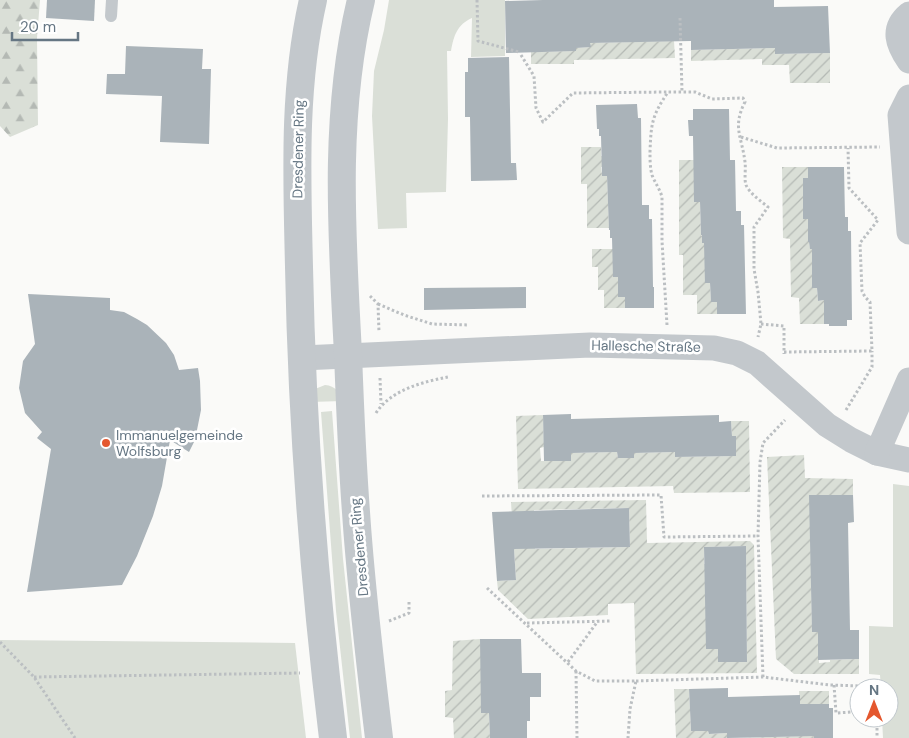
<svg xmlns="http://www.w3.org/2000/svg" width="909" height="738" font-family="'DM Sans',sans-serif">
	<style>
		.green { fill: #dadfd7 }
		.forest { fill: url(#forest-firs) }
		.garden { fill: url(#garden-furrows); fill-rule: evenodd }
		.building { fill: #aab3b9 }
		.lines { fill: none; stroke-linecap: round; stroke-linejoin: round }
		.path { stroke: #bbbfc2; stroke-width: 3; stroke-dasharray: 2.5 2.5; stroke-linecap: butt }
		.service { stroke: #c3c8cc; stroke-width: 12 }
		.minor { stroke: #c3c8cc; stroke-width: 25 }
		.tertiary { stroke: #c3c8cc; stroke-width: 28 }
		.poi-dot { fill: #e4572e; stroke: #fff; stroke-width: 2 }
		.labels { text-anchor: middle; stroke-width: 5; stroke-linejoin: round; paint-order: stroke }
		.street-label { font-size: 14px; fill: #657683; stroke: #fff }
		.poi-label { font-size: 14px; fill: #657683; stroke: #fff; text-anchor: start }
	</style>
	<defs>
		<pattern id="forest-firs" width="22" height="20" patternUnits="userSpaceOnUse" patternTransform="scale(1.25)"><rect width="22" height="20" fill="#dadfd7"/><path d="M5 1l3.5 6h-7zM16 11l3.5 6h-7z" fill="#b4b9b4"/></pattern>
		<pattern id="garden-furrows" width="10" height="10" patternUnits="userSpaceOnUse" patternTransform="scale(1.25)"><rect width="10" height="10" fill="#dadfd7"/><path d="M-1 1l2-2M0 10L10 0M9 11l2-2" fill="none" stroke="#b4b9b4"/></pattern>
	</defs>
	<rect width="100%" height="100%" fill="#fafaf8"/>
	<g class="green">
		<path d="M389,0H505V56L471,57L472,18C457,25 454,35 451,51H447L448,119L446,192L406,193L407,228L378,229L372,116L374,71L384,30Z"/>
		<path d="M325,385C336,386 339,392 343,401L310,402L315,389Z"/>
		<polygon points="332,411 343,559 362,738 350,738 336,611 321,412"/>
		<polygon points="893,484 909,486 909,738 883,738 882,718 889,718 889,688 881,688 880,675 869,674 869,626 893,627"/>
		<polygon points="0,640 295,643 306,738 0,738"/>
	</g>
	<polygon class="forest" points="0,0 40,0 37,38 38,125 10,137 0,126"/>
	<g class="garden">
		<polygon points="674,41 675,58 574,60 574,64 531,64 531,52 576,51 576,48 590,47 590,43"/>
		<polygon points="775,48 775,54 830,53 830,83 790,83 789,65 762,65 762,59 691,61 691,50"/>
		<polygon points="581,147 601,147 601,156 607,156 607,167 601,167 602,175 607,176 609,228 587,228 587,184 581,184"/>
		<polygon points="679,160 694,160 694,202 700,202 701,235 710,243 710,273 705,273 705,282 710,283 711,301 717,302 717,314 697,314 697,295 683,295 683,255 679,255"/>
		<polygon points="782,167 808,167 808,178 803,178 803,218 808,219 808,241 809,242 810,248 817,249 817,260 812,260 812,268 817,269 817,280 812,280 812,288 817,288 818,301 824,300 824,324 800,324 799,298 791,297 790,239 783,238"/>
		<polygon points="592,249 613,249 613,277 618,277 625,297 625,308 604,308 604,290 598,290 598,267 592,267"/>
		<polygon points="543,415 544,447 540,448 541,461 571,461 571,453 617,452 618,458 634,458 634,453 675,452 675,457 736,456 736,436 732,436 731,421 749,421 750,492 674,493 673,486 518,489 516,416"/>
		<polygon points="804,455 805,478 853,479 853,495 810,495 812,632 818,632 819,663 830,662 830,660 859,659 859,674 794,674 776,659 767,457"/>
		<path d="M646,500L647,543L750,541L754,545L757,673L636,674L634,603L608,604V615L528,619L498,590L497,581L516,580L511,502ZM629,508L630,547L535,549L534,510ZM746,546L747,662H718V649H706V633L717,593H705V576L716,564H704V547Z"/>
		<polygon points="480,639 489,713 490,738 454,738 453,718 445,717 445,691 452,690 453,641"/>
		<polygon points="674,689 689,689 691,731 708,731 709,734 727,733 727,738 676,738"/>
		<polygon points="799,691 829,691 829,704 809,704 813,721 814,738 740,738 801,736"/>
	</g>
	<g class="building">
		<polygon points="47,0 95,0 94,21 46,18"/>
		<polygon points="543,0 774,0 774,7 828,6 830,53 775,54 775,48 691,50 691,41 590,43 591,47 576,48 576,51 506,53 505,1"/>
		<polygon points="126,46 203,49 202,69 211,69 209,144 160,142 162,96 106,94 107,74 125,74"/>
		<polygon points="509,57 511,163 516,163 517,180 471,181 470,117 465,117 465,72 468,72 468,58"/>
		<polygon points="637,104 638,118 641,118 642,205 649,205 649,219 652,219 653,287 654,287 654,308 625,308 625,297 618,297 618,277 613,277 612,238 610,238 610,230 609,230 607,176 602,176 601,136 599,136 599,129 597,129 596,105"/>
		<polygon points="693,109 729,109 730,160 735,160 736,211 741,211 741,225 744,225 746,314 717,314 717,302 711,302 710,283 705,283 704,243 702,243 702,235 701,235 700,202 694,202 693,136 689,136 688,120 693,120"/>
		<polygon points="808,167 844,167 845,217 848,217 848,231 851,231 852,320 847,320 847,326 829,326 829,324 824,324 824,300 818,301 817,288 812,288 812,249 810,249 809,242 808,242 808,219 803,219 803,178 808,178"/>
		<polygon points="526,287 526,308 424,310 424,288"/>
		<polygon points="28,294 110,298 110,310 124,312 137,319 147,325 166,343 174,355 179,370 198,368 200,381 201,410 195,440 189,452 170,440 162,486 153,516 137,556 122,585 27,592 51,449 37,438 42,432 25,413 19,388 23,361 35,344"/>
		<polygon points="571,414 571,419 719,415 719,422 731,421 732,436 736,436 736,456 675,457 675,452 634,453 634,458 618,458 617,452 571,453 571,461 544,461 543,415"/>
		<polygon points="809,495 853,495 854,522 848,523 850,630 859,630 859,659 818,660 818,632 812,632"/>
		<polygon points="629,508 630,547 514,549 516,580 497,581 492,512"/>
		<polygon points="746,546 747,662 718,662 718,649 706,649 704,547"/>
		<polygon points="480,639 521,639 522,673 541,673 541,697 530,697 530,721 527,721 527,738 490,738 489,713 481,713"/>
		<polygon points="728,688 728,697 800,695 800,704 829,704 829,708 833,708 833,738 814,738 814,736 727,738 727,733 709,734 708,731 691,731 689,689"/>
	</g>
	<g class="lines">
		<g class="path">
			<polyline points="477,0 478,41 519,52"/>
			<polyline points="680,18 682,92"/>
			<polyline points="521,55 534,76 536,108 543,122 573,93 668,92"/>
			<polyline points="741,137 777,148 880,147"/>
			<polyline points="370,296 378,304 379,332"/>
			<polyline points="378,304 404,315 432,324 469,325"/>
			<polyline points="761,324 784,326 784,354"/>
			<path d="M667,325L662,241V197C660,189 655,183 652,175C650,168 650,159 650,152C651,123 652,116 668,92H695L712,99L743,98L745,102C732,127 742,137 745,162C746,169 744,179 746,185C750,194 761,201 768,207L754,227V269L758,292L761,324L758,337"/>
			<polyline points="784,352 872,351 870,302 865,297 862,291 860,243 878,220 849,188 848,148"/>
			<polyline points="380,378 381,404"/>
			<polyline points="846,410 872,367 872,351"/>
			<path d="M376,413C391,390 422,382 448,377"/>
			<polyline points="482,496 661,495 664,537 758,536"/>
			<polyline points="487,588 576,671 595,681 636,681 630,709 628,738"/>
			<polyline points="389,621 409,613 409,600"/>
			<polyline points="527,623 611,621"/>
			<polyline points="0,642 34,677 75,738"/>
			<polyline points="568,662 598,621"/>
			<polyline points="576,671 577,738"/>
			<polyline points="34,677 300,673"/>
			<polyline points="763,677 758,536 760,462 763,443 785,420"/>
			<polyline points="636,681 763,677 830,685 861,686 866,688"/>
			<polyline points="834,685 836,713 852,712"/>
			<polyline points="877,718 877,738"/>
		</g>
		<polyline class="service" points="111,16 112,0"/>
		<g class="minor">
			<path d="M909,14C891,29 898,45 909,61"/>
			<polyline points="909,97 900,115 909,232"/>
			<polyline points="302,358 590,345 714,348 737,353 757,363 827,425 851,440 877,453 909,460"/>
			<polyline points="877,453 909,380"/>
		</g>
		<g class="tertiary">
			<path d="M313,0C293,88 297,178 299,267C302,424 314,582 333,738"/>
			<path d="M361,0C333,116 342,236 348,354C350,407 352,460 356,512C361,588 370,663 379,738"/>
		</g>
	</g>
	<circle class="poi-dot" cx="106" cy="443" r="5"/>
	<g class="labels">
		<g class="street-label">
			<text transform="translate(298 149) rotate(-89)" y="5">Dresdener Ring</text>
			<text transform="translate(646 346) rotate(1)" y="5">Hallesche Straße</text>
			<text transform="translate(359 547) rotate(-95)" y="5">Dresdener Ring</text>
		</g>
		<g class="poi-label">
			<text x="116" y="440">Immanuelgemeinde<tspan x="116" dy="16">Wolfsburg</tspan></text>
		</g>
	</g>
	<g transform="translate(874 703)"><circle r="24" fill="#ffffff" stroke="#c1c8cd"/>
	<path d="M0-4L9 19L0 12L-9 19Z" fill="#e4572e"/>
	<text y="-8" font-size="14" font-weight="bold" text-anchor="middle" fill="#657683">N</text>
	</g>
	<path d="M12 32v8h66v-8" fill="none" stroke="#657683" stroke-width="2.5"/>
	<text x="20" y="32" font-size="15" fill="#657683" stroke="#ffffff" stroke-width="4" paint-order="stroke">20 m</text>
</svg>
